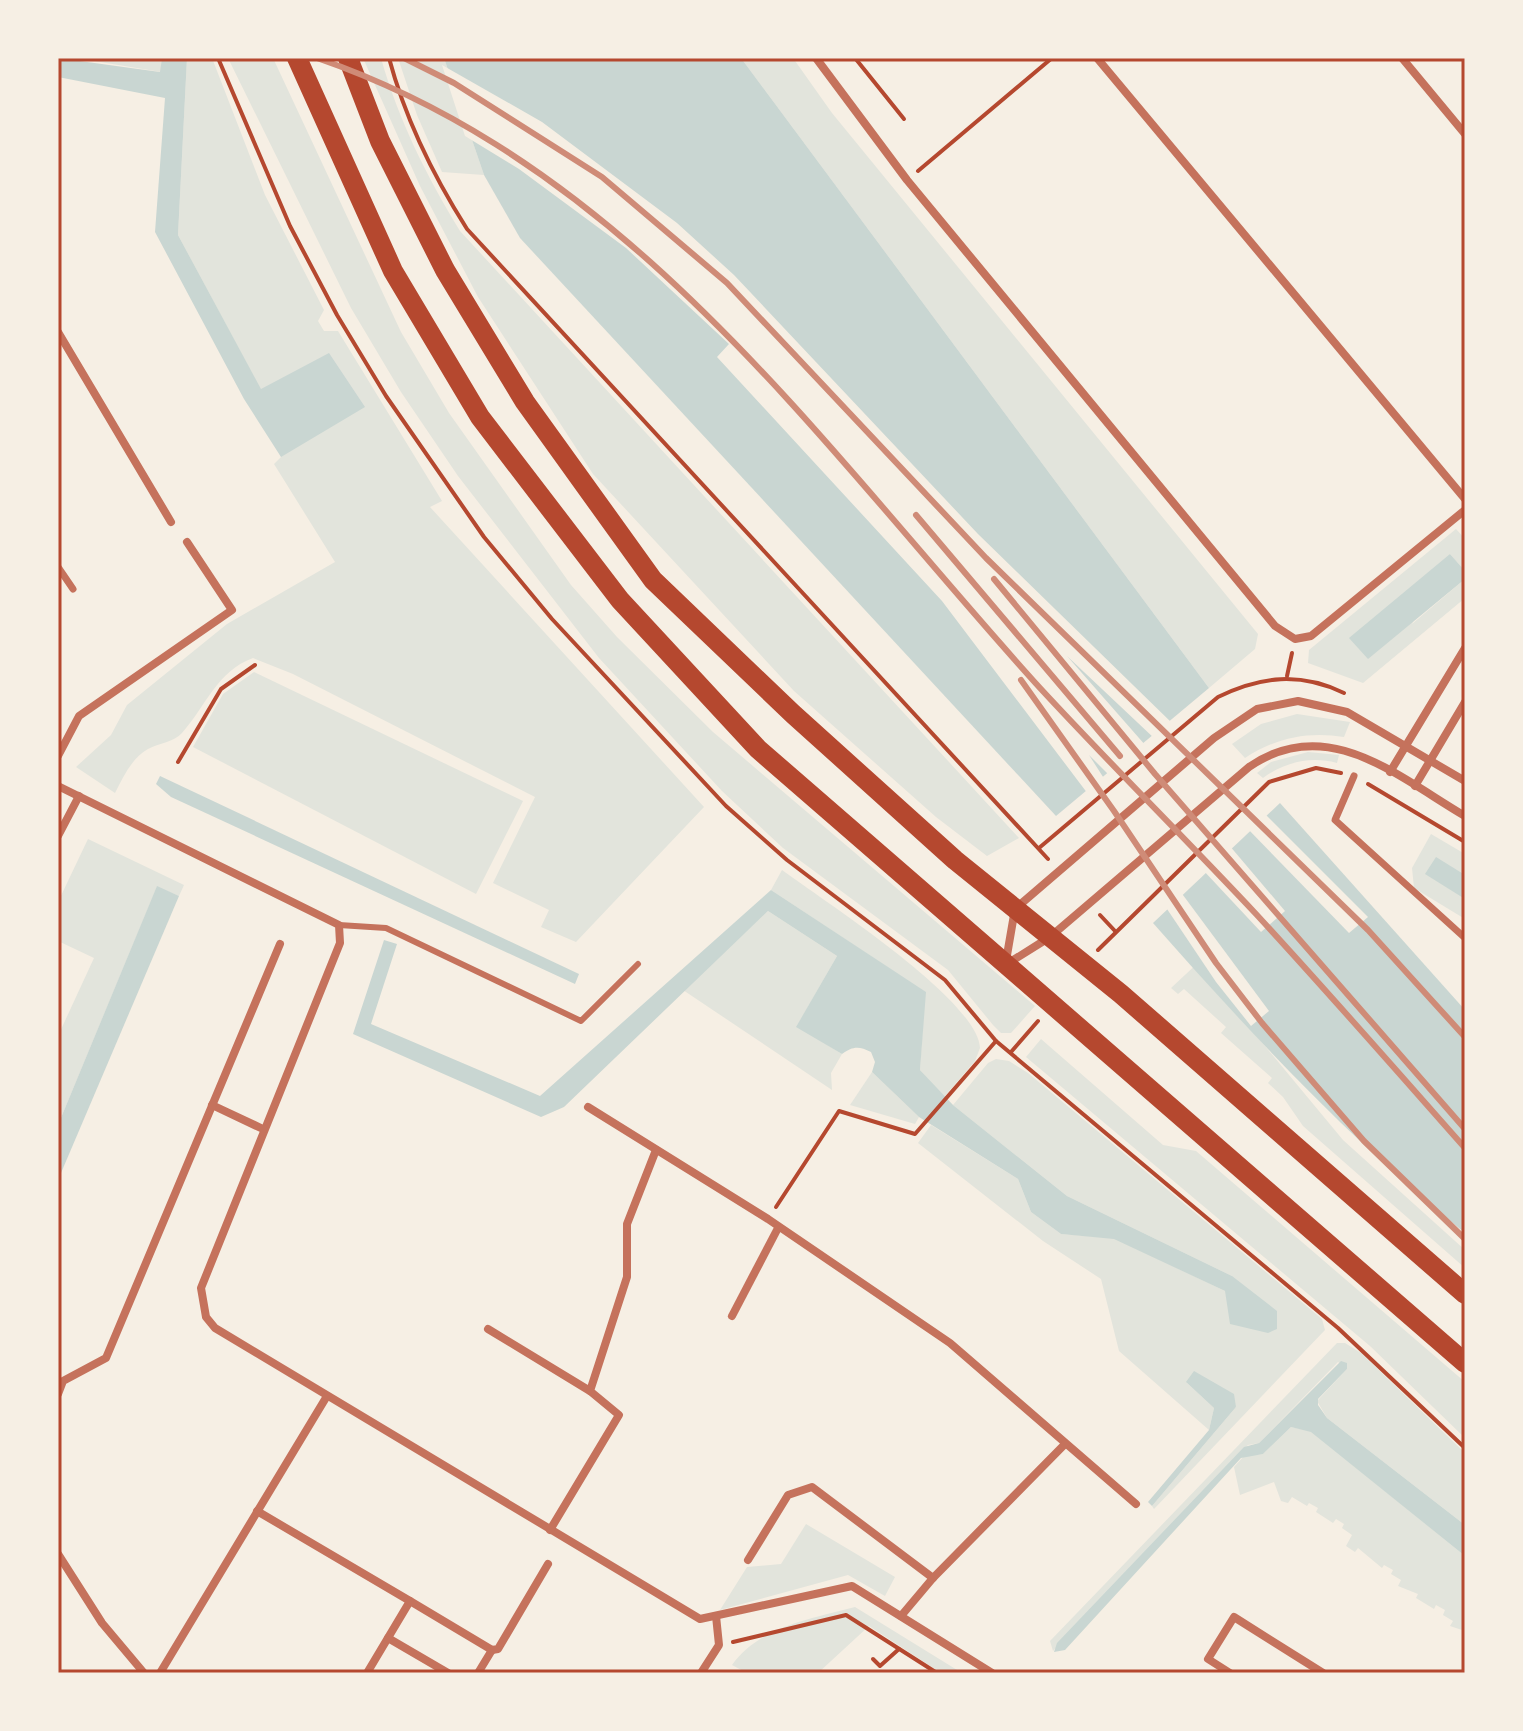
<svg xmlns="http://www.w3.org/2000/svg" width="1523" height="1731" font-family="Jost,sans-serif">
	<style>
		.green { fill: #e2e4dc }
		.water { fill: #c9d6d2 }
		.pier { fill: #f6efe4 }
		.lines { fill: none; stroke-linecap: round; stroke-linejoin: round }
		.path { stroke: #b5482f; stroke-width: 4 }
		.service { stroke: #c5725c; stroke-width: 6 }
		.pedestrian { stroke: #c5725c; stroke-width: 7 }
		.minor { stroke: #c5725c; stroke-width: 8 }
		.primary { stroke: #b5482f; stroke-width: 20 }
		.rail { stroke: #cf8b77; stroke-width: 6 }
		.neatline { fill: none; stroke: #b5482f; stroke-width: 3 }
	</style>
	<rect width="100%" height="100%" fill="#f6efe4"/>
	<g class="green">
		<polygon points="76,58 162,58 161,72"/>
		<path d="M187,58H212L265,195L324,310L318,321L324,331H338L442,501L430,507L704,807L576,942L541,927L549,910L493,883L535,797L293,674L253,658C217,671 206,706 182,733C174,742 159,743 148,749C132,758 123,777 115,793L76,767L111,735L127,705L227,624L335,562L274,464L281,457L261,390L178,235Z"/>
		<polygon points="228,58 273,58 401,332 449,413 571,585 617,637 713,732 1035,1006 1011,1033 1001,1033 993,1025 948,970 783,848 722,791 599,658 458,476 401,392 351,308"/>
		<path d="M363,58H381C398,119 427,177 460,231L1019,838L987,856L936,817L794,691L593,474L478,297L420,186Z"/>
		<polygon points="398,58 444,58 484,175 442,172 417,115"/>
		<polygon points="741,58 793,58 832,113 1258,634 1255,649 1209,688"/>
		<polygon points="1456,529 1465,539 1465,571 1450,554 1412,624 1465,579 1465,598 1363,683 1308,663 1309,650"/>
		<polygon points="254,672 523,801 476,894 193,747 223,694"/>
		<path d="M1297,714L1350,722L1344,737C1308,731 1275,738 1245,758L1232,744L1261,724Z"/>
		<path d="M1308,752L1339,755L1337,763C1310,756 1285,762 1263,778L1257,773L1271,762Z"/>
		<polygon points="1431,834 1465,854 1465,919 1414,888 1412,868"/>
		<polygon points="88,839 184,885 179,896 157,887 58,1125 58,1036 94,958 58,941 58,902"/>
		<path d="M782,870C824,901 978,1000 980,1048L975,1061L944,1097L920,1070L925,992L771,890Z"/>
		<polygon points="768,911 837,956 797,1026 842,1054 831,1073 832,1090 683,990"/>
		<polygon points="1201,960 1240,1016 1343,1140 1465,1250 1465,1268 1303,1126 1283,1097 1268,1083 1272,1078 1221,1033 1226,1027 1184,989 1178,994 1171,988"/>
		<polygon points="1041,1039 1163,1145 1196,1151 1465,1382 1465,1438 1370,1346 1026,1057"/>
		<polygon points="996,1059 1009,1061 1028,1073 1322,1319 1325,1330 1154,1509 1152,1506 1236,1407 1186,1382 1214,1408 1209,1430 1119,1351 1101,1279 1043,1241 918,1143 931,1125 1018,1179 1031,1212 1061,1234 1114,1238 1225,1291 1232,1276 1067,1196 953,1105 988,1063"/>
		<polygon points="872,1072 919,1117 915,1124 850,1105"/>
		<polygon points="1337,1343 1345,1343 1361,1353 1465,1453 1465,1525 1327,1418 1317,1401 1347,1369 1338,1362 1259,1443 1248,1445 1053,1651 1050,1641"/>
		<polygon points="1291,1427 1311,1431 1465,1556 1465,1631 1450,1626 1453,1621 1443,1615 1445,1610 1436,1605 1434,1609 1416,1598 1418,1594 1398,1586 1401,1580 1391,1574 1393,1570 1384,1565 1382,1568 1358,1548 1355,1552 1346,1546 1352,1535 1342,1528 1344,1524 1336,1519 1333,1523 1316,1512 1318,1508 1309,1503 1307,1506 1292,1497 1288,1503 1281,1501 1274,1482 1240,1495 1234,1467 1244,1456 1263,1454"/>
		<polygon points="806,1524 895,1577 885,1596 848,1575 720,1610 747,1567 781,1564"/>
		<path d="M855,1607L962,1673H941L869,1626L818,1673H747L732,1665C760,1626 811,1619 855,1607Z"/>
	</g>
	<g class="water">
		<polygon points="58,58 160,72 162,58 187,58 178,235 261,389 329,353 365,407 281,457 244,399 155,232 165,98 58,77"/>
		<polygon points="444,58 741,58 1209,688 1056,816 520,238 484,175"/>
		<polygon points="1450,554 1465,571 1465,579 1368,659 1349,638"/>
		<polygon points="160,776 579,974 575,984 171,797 156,784"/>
		<path d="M1280,803L1465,1010V1233C1350,1140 1251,1034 1153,923Z"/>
		<polygon points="1436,857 1465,875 1465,899 1425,874"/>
		<polygon points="157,886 179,896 58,1180 58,1125"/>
		<path d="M771,890L926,992L920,1070L953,1105L1067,1196L1232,1276L1277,1311V1329L1268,1333L1230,1324L1225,1291L1114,1239L1061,1234L1031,1212L1018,1179L919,1117L872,1072L875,1062L871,1052C859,1046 853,1046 842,1054L796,1027L837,956L768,911L564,1107L541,1117L353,1034L384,940L397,944L371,1024L540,1096Z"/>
		<polygon points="1341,1361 1347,1363 1347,1369 1318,1399 1318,1405 1327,1418 1465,1525 1465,1556 1311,1432 1291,1427 1263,1454 1241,1458 1065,1650 1054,1652 1057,1643 1244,1447 1259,1443"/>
		<polygon points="1194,1371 1234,1394 1236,1407 1152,1506 1148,1502 1209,1430 1214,1408 1186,1382"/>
	</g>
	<g class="pier">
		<polygon points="442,65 542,122 677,223 734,275 978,534 1173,724 1155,739 1067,656 1146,746 1110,776 1089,755 1105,780 1088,794 942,601 717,357 729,344 626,248 519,169 465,136"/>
		<polygon points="1263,812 1368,917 1349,933 1247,828"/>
		<polygon points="1229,845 1285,911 1261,932 1203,870"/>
		<polygon points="1180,891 1269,1011 1251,1026 1216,982 1165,906"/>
	</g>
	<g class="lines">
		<g class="path">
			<polyline points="218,58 290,226 337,315 386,396 484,537 552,619 726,806 787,860 945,980 996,1041 1338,1328 1465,1448"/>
			<path d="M389,58C405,118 434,177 467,229L1048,859"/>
			<polyline points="855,58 904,119"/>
			<polyline points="918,171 1052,58"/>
			<polyline points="1287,676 1292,653"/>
			<polyline points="178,762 221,689 255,665"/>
			<polyline points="1368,784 1465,842"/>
			<path d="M1039,848L1218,697C1261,676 1300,672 1344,693"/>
			<polyline points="1100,915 1115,931"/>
			<polyline points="1098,950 1269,782 1316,768 1341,773"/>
			<polyline points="1011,1052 1038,1021"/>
			<polyline points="776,1207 839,1111 915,1134 996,1041"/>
			<polyline points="733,1642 846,1615 937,1673"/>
			<polyline points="873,1659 880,1666 899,1649"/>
		</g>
		<polyline class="service" points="339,925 386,928 581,1021 638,964"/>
		<g class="pedestrian">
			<polyline points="58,567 73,589"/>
			<polyline points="1354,776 1335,820 1465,938"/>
		</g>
		<g class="minor">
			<polyline points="816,58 907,180 1275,626 1295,639 1311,636 1465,510"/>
			<polyline points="1097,58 1465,499"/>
			<polyline points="1402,58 1465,134"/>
			<polyline points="58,332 171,522"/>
			<polyline points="58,756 79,716 232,610 187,542"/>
			<polyline points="1390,772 1465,648"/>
			<polyline points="58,786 339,925 340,943 201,1288 206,1317 215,1328 700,1619 852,1586 992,1673"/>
			<polyline points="1415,786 1465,702"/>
			<polyline points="58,836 79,796"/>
			<polyline points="1006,961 1015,909 1214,738 1257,709 1298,701 1347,712 1465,781"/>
			<path d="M1007,964L1050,937L1249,767C1327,713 1397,776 1465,816"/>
			<polyline points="212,1105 263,1129"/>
			<polyline points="588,1107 768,1219 950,1343 1136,1504"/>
			<polyline points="732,1316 778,1228"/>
			<polyline points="488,1329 590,1391"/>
			<polyline points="58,1394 63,1381 106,1358 280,944"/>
			<polyline points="257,1511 410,1601 367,1673"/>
			<polyline points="550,1530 619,1415 590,1391 627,1277 627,1224 656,1150"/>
			<polyline points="58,1554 102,1623 144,1673"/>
			<polyline points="748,1560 788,1495 812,1487 933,1578"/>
			<polyline points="410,1601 492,1650 478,1673"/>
			<polyline points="901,1616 933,1578 1065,1444"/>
			<polyline points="388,1638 448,1673"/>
			<polyline points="492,1650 498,1649 548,1564"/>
			<polyline points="160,1673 327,1396"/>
			<polyline points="701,1673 719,1645 716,1616"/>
			<polyline points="1230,1673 1208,1659 1234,1617 1323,1673"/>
		</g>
		<g class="primary">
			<polyline points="297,58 393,271 480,417 620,600 758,749 1465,1363"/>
			<polyline points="348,58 380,141 445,270 525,402 653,580 793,714 955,860 1121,994 1465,1294"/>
		</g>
		<g class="rail">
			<path d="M317,58C635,168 824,450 1040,688C1111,765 1185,838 1256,914C1327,991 1396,1070 1465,1148"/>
			<polyline points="404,58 454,83 602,177 727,283 986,558 1368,930 1465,1037"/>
			<polyline points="916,515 1120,756"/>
			<polyline points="994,579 1155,774 1465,1129"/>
			<polyline points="1021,680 1114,811 1216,963 1262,1023 1364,1141 1465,1239"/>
		</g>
	</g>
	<rect width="1523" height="1731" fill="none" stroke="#f6efe4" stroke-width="120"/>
	<rect x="60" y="60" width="1403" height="1611" class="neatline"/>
</svg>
